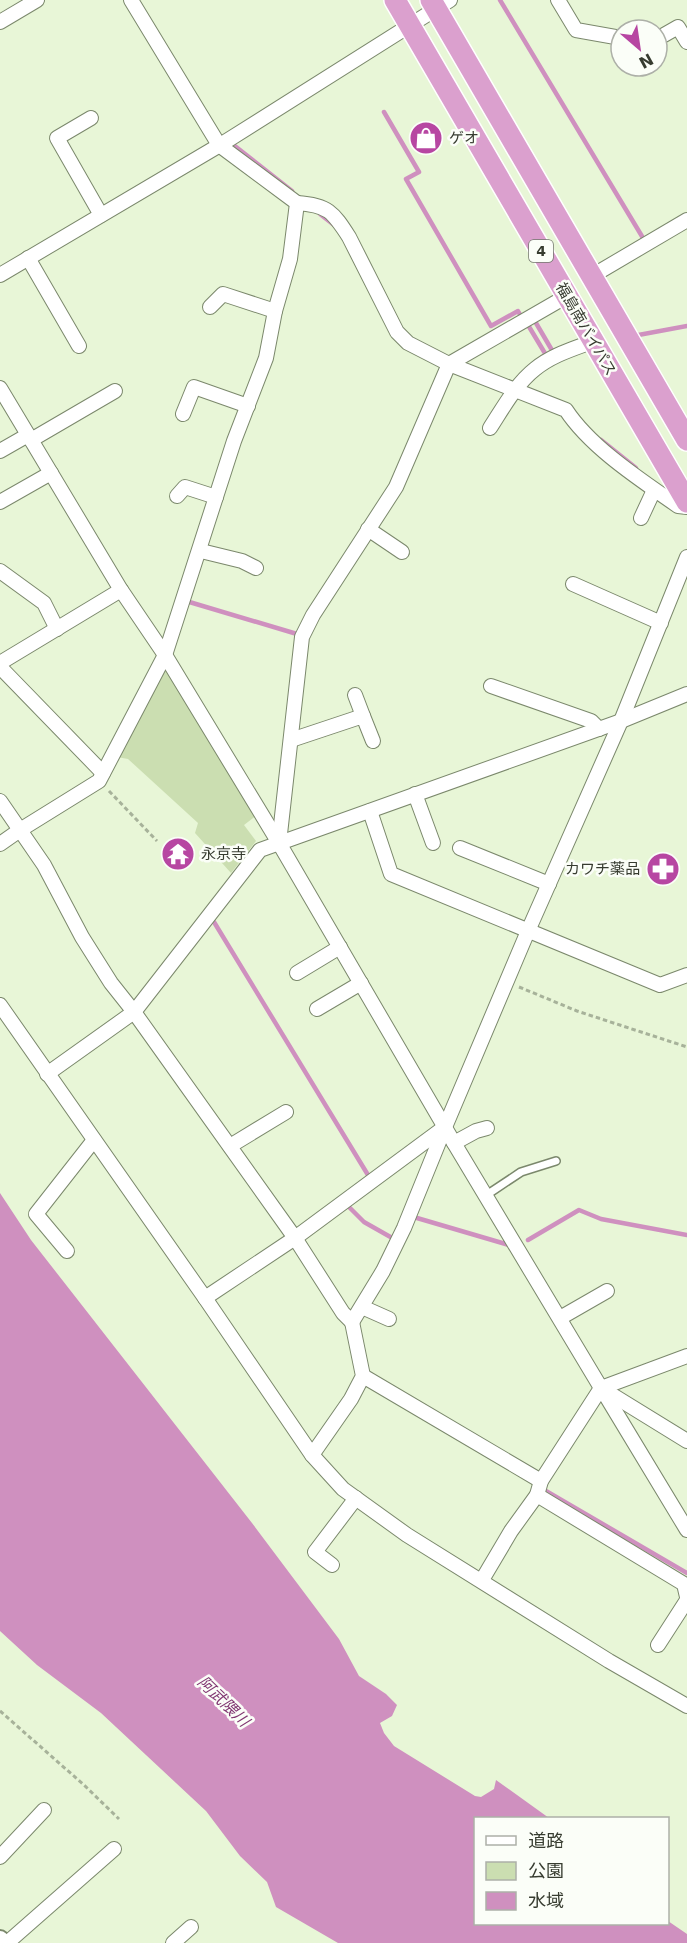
<svg xmlns="http://www.w3.org/2000/svg" width="687" height="1943" font-family="'DejaVu Sans','Noto Sans JP',sans-serif">
	<style>
		.green { fill: #cbdeb1 }
		.water { fill: #cf90bf }
		.lines { fill: none; stroke-linecap: round; stroke-linejoin: round }
		.stream { stroke: #cf90bf; stroke-width: 4.5 }
		.service-casing { stroke: #7b886c; stroke-width: 10 }
		.minor-casing { stroke: #7b886c; stroke-width: 16 }
		.tertiary-casing { stroke: #7b886c; stroke-width: 20 }
		.trunk-casing { stroke: #fff; stroke-width: 24 }
		.path { stroke: #a7b29a; stroke-width: 3; stroke-dasharray: 4.5 3; stroke-linecap: butt }
		.service { stroke: #fff; stroke-width: 7 }
		.minor { stroke: #fff; stroke-width: 14 }
		.tertiary { stroke: #fff; stroke-width: 16 }
		.trunk { stroke: #dba0ce; stroke-width: 21 }
		.labels { text-anchor: middle; stroke-width: 5; stroke-linejoin: round; paint-order: stroke }
		.shield { fill: #fbfef8; stroke: #72766c; stroke-width: 1.5 }
		.shield-label { font-size: 14px; font-weight: bold; fill: #373c30 }
		.poi-label { font-size: 15px; fill: #373c30; stroke: #fbfef8; text-anchor: start }
		.street-label { font-size: 15px; fill: #373c30; stroke: #fbfef8 }
		.water-label { font-size: 16px; font-style: italic; fill: #813772; stroke: #fbfef8 }
	</style>
	<rect width="100%" height="100%" fill="#e8f6d7"/>
	<polygon class="green" points="162,671 169,671 257,815 244,825 256,841 231,873 195,833 198,823 128,759 117,757"/>
	<polygon class="water" points="0,1193 31,1240 252,1523 339,1639 359,1676 386,1694 397,1705 392,1716 380,1723 384,1733 394,1746 475,1796 481,1797 494,1789 496,1780 549,1818 476,1818 476,1924 668,1924 668,1921 687,1934 687,1943 338,1943 276,1907 267,1882 240,1856 206,1811 101,1713 37,1665 0,1631"/>
	<g class="lines">
		<g class="stream">
			<polyline points="500,0 643,238"/>
			<polyline points="384,112 419,172 406,179 491,326 518,311 522,318"/>
			<polyline points="231,143 292,191"/>
			<polyline points="320,214 334,225"/>
			<polyline points="536,323 553,352 556,351"/>
			<polyline points="528,325 546,355 542,357"/>
			<polyline points="633,336 687,326"/>
			<polyline points="601,440 636,468"/>
			<polyline points="186,601 297,634"/>
			<polyline points="214,922 368,1175"/>
			<polyline points="347,1205 364,1222 394,1239"/>
			<polyline points="417,1218 509,1245"/>
			<polyline points="528,1240 579,1210 601,1219 687,1235"/>
			<polyline points="546,1491 687,1573"/>
		</g>
		<g class="service-casing">
			<polyline id="service" points="485,1196 521,1172 556,1161"/>
		</g>
		<g class="minor-casing">
			<g id="minor">
				<polyline points="558,0 576,30 621,38"/>
				<polyline points="0,22 37,0"/>
				<polyline points="657,39 678,27 687,42"/>
				<polyline points="91,118 57,138 101,215"/>
				<path d="M297,203C328,205 333,212 349,237L397,332L408,343L449,364L566,410C591,448 641,480 678,506L687,507"/>
				<polyline points="28,258 79,346"/>
				<polyline points="0,275 225,142 450,0"/>
				<polyline points="592,276 687,220"/>
				<polyline points="210,307 223,294 275,311"/>
				<polyline points="0,388 121,590 165,655 279,843 454,1143 601,1388 687,1441"/>
				<polyline points="183,414 194,387 248,406"/>
				<path d="M490,428C503,408 516,384 535,369C552,355 573,349 594,341"/>
				<polyline points="31,440 115,391"/>
				<polyline points="0,451 28,435"/>
				<polyline points="177,496 185,487 216,497"/>
				<polyline points="0,502 51,473"/>
				<polyline points="641,518 654,490"/>
				<polyline points="368,529 402,552"/>
				<polyline points="201,551 242,561 256,568"/>
				<polyline points="0,571 44,603 57,629"/>
				<polyline points="573,584 661,623"/>
				<polyline points="0,663 121,590"/>
				<polyline points="0,667 103,773"/>
				<polyline points="491,686 591,721 599,729"/>
				<polyline points="355,695 363,716"/>
				<polyline points="291,740 363,716 373,741"/>
				<polyline points="415,794 433,843"/>
				<polyline points="0,801 44,865 82,937 111,983 134,1012 295,1238 343,1313 352,1322 383,1271 404,1228 445,1127 528,931 621,721 687,557"/>
				<polyline points="370,811 391,874 660,985 687,975"/>
				<polyline points="279,843 302,637 313,615 396,487 449,364 567,296"/>
				<polyline points="0,844 20,830 99,781 165,655 234,441 266,358 275,311 290,259 297,203 219,145 131,0"/>
				<polyline points="460,848 549,884"/>
				<polyline points="297,973 340,947"/>
				<polyline points="0,1005 205,1298 312,1455 343,1489 407,1535 609,1661 687,1706"/>
				<polyline points="317,1009 361,983"/>
				<polyline points="47,1074 134,1012 260,850 621,721 687,694"/>
				<polyline points="454,1143 476,1131 487,1128"/>
				<polyline points="230,1146 286,1112"/>
				<polyline points="67,1251 36,1214 94,1140"/>
				<polyline points="205,1298 295,1238 445,1127"/>
				<polyline points="362,1307 389,1319"/>
				<polyline points="560,1318 607,1291"/>
				<polyline points="363,1376 541,1481"/>
				<polyline points="603,1391 687,1530"/>
				<polyline points="312,1455 351,1399 363,1376 352,1322"/>
				<polyline points="537,1495 684,1584 687,1597"/>
				<polyline points="332,1565 315,1552 356,1498"/>
				<polyline points="482,1580 511,1531 537,1495 541,1481 601,1388 687,1356"/>
				<polyline points="658,1645 687,1600"/>
				<polyline points="0,1857 44,1810"/>
				<polyline points="7,1943 114,1849"/>
				<polyline points="173,1943 191,1927"/>
			</g>
		</g>
		<g class="tertiary-casing">
			<polyline id="tertiary" points="0,1939 4,1943"/>
		</g>
		<g class="trunk-casing">
			<g id="trunk">
				<polyline points="395,0 687,502"/>
				<polyline points="431,0 687,440"/>
			</g>
		</g>
		<g class="path">
			<polyline points="109,791 157,841"/>
			<polyline points="519,987 577,1011 687,1047"/>
			<polyline points="0,1711 84,1785 119,1819"/>
		</g>
		<use href="#service" class="service"/>
		<use href="#minor" class="minor"/>
		<use href="#tertiary" class="tertiary"/>
		<use href="#trunk" class="trunk"/>
	</g>
	<defs>
		<g id="shop-disc" transform="scale(1.725)"><circle r="9.5" fill="#b746a2" stroke="#fbfef8"/><path d="M-5-2.5h2.3a2.7 3.5 0 0 1 5.4 0H5L5.5 6h-11ZM-1.5-2.5h3a1.5 2.3 0 0 0-3 0Z" fill="#fff"/></g>
		<g id="temple-disc" transform="scale(1.725)"><circle r="9.5" fill="#b746a2" stroke="#fbfef8"/><path d="M0-6L5-2H3V0L6.5 2.5H4V6H1.5V3h-3V6H-4V2.5H-6.5L-3 0V-2H-5Z" fill="#fff"/></g>
		<g id="pharmacy-disc" transform="scale(1.725)"><circle r="9.5" fill="#b746a2" stroke="#fbfef8"/><path d="M-2-6h4v4h4v4h-4v4h-4v-4h-4v-4h4Z" fill="#fff"/></g>
	</defs>
	<g fill-rule="evenodd">
		<use href="#shop-disc" x="426" y="138"/>
		<use href="#temple-disc" x="178" y="854"/>
		<use href="#pharmacy-disc" x="663" y="869"/>
	</g>
	<g class="labels">
		<rect class="shield" x="529" y="240" width="24" height="22" rx="4.5"/>
		<g class="shield-label">
			<text x="541" y="256">4</text>
		</g>
		<g class="poi-label">
			<text x="449" y="143">ゲオ</text>
			<text x="201" y="859">永京寺</text>
			<text x="640" y="874" text-anchor="end">カワチ薬品</text>
		</g>
		<g class="street-label">
			<text transform="translate(586 329) rotate(60)" y="5">福島南バイパス</text>
		</g>
		<g class="water-label">
			<text transform="translate(224 1701) rotate(44)" y="6">阿武隈川</text>
		</g>
	</g>
	<rect x="474" y="1817" width="195" height="108" fill="#fbfef8" stroke="#adb0a8" stroke-width="1.5"/>
	<rect x="486" y="1836" width="30" height="9" fill="#ffffff" stroke="#adb0a8" stroke-width="1.5"/>
	<text x="528" y="1847" font-size="18" fill="#373c30">道路</text>
	<rect x="486" y="1862" width="30" height="18" fill="#cbdeb1" stroke="#adb0a8" stroke-width="1.5"/>
	<text x="528" y="1877" font-size="18" fill="#373c30">公園</text>
	<rect x="486" y="1892" width="30" height="18" fill="#cf90bf" stroke="#adb0a8" stroke-width="1.5"/>
	<text x="528" y="1907" font-size="18" fill="#373c30">水域</text>
	<g transform="translate(639 48) rotate(151)"><circle r="28" fill="#fbfef8" stroke="#adb0a8" stroke-width="1.5"/>
	<path d="M0-4.5L10 22L0 15L-10 22Z" fill="#b746a2"/>
	<text y="-9" font-size="16" font-weight="bold" text-anchor="middle" fill="#373c30">N</text>
	</g>
</svg>
